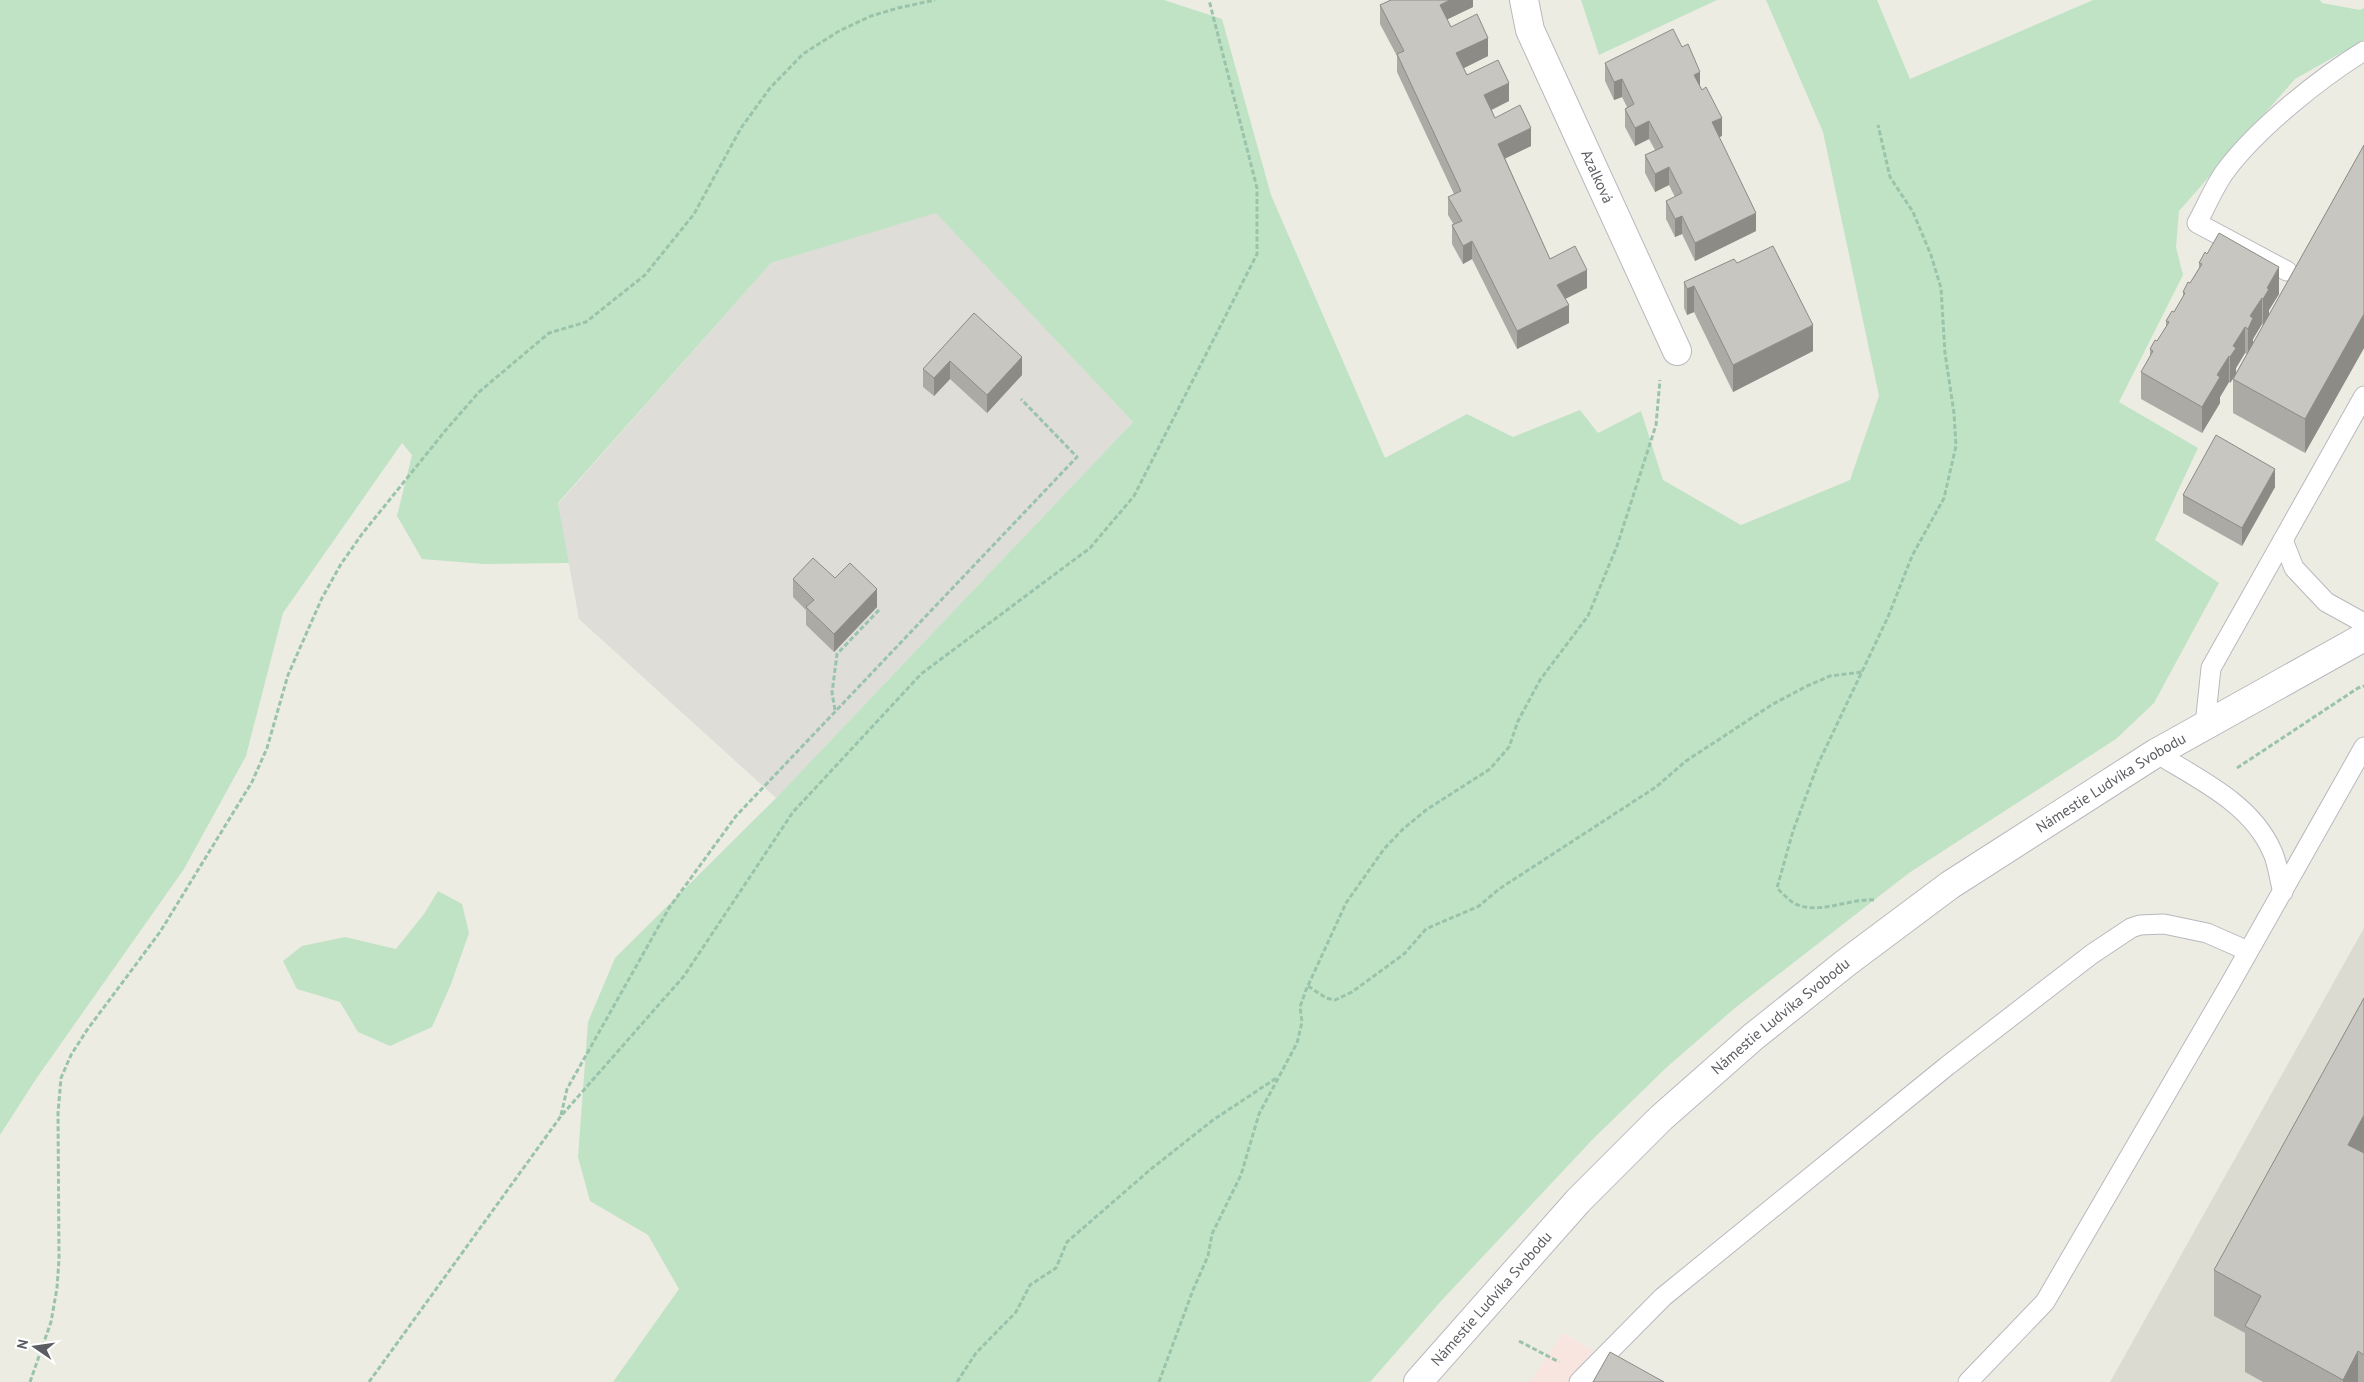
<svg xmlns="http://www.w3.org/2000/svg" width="2364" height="1382" font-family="'PT Sans',sans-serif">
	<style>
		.industrial { fill: #deddd7 }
		.education { fill: #dcdbd1 }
		.medical { fill: #f9e5df }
		.green { fill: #c0e3c5 }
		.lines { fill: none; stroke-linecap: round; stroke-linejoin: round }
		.service-casing { stroke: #b8b9be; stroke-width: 21 }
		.minor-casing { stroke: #b8b9be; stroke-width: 30 }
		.path { stroke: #9ac3ab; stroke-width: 3; stroke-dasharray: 5 2.5; stroke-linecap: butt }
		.service { stroke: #fff; stroke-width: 19 }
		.minor { stroke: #fff; stroke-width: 28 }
		.wall { fill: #acaaa5; fill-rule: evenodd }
		.shaded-wall { fill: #8c8b86 }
		.building { fill: #c8c6c0; stroke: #8c8b86 }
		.labels { text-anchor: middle; stroke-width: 5; stroke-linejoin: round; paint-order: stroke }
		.street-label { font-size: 15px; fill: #5b5d62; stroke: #fff }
	</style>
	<rect width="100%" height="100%" fill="#edece3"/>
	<polygon class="industrial" points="936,212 1133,422 776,798 579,619 558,504 771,263"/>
	<polygon class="education" points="2364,928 2364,1382 2110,1382"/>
	<polygon class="medical" points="1563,1333 1644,1382 1530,1382"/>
	<g class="green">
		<polygon points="0,0 1164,0 1222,19 1271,195 1385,458 1467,414 1513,437 1580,410 1598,433 1641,411 1663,480 1741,525 1850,480 1879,396 1823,132 1766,0 1877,0 1910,79 2093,0 2320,0 2322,3 2360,10 2364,8 2364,40 2295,79 2179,211 2176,247 2183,275 2119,402 2198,448 2155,540 2219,583 2154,703 2116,739 1909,873 1735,1008 1667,1067 1593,1139 1443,1299 1370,1382 613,1382 679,1289 648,1235 590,1201 578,1157 588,1022 615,958 776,798 1133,422 936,213 771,263 558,503 569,563 483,564 422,559 397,516 412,455 402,443 283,613 246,756 184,869 36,1079 0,1135"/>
		<polygon points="1581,0 1717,0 1599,55"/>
		<polygon points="438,891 462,904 469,933 451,984 432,1027 390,1046 358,1032 340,1002 297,989 283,961 302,946 345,937 396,949 424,914"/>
	</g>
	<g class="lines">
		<g class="service-casing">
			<g id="service">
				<path d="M2287,271L2197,223C2207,205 2215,184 2227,169C2258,128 2320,78 2364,51"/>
				<polyline points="2283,540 2294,568 2326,602 2364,623"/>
				<polyline points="2205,725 2211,668 2364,396"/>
				<path d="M2156,753C2198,779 2251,803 2272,851C2278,863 2279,879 2283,892"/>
				<polyline points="1579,1382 1663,1297 1947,1066 2092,954 2131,928 2140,925 2164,924 2207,933 2248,951"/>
				<polyline points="1968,1382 2045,1302 2230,984 2364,747"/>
			</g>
		</g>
		<g class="minor-casing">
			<g id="minor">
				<path id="s1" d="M1524,0L1530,30L1677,351"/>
				<path id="s2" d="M1418,1382L1578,1201L1661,1118L1753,1037L1847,962L1950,885L2156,753L2364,637"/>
			</g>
		</g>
		<g class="path">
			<polyline points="835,710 832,693 837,654 879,610"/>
			<polyline points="2237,768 2358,688 2364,686"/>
			<path d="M1874,900C1848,898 1816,917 1792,902C1787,898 1782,893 1777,888L1793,831L1818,764L1888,617L1912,556L1944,498L1956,446L1954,413L1945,353L1941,288L1931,255L1913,212L1890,177L1878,125"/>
			<polyline points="1308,986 1326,998 1335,1000 1352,992 1404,954 1426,929 1479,906 1499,889 1656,787 1686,761 1773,704 1807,686 1830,676 1862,672"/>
			<polyline points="561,1115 567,1089 669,908 736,816 1077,457 1021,399"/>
			<polyline points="1519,1341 1559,1362"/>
			<polyline points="30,1382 51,1322 57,1288 59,1259 58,1113 61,1078 71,1055 87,1030 160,932 252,782 267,748 288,675 322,598 341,564 362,534 445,431 479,392 549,333 586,322 645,275 694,214 741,128 770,88 803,54 839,31 871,16 898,8 935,0"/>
			<polyline points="369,1382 561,1116 684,976 793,812 921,674 1090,548 1134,496 1257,254 1257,188 1209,0"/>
			<polyline points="957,1382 976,1353 1016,1312 1030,1285 1056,1268 1067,1242 1151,1169 1213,1120 1278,1077"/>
			<polyline points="1159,1382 1193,1290 1208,1256 1212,1234 1241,1175 1259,1114 1297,1043 1302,1022 1300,1007 1306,990 1346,903 1384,849 1402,830 1426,810 1490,769 1509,747 1518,721 1540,680 1588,616 1617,546 1656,425 1660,380"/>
		</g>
		<use href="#service" class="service"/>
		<use href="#minor" class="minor"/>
	</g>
	<g class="wall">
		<polygon points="1389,0 1473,0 1473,7 1447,19 1451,27 1488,56 1464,68 1467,75 1509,101 1492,110 1495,118 1531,146 1505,158 1550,259 1587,288 1565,299 1569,323 1517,349 1472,259 1463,264 1452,244 1452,225 1454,225 1448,215 1448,197 1454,194 1397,72 1397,56 1380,24 1380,5 1389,1"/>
		<polygon points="1605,63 1700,87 1722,136 1719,137 1756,231 1695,261 1682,234 1675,237 1666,219 1666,201 1675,197 1669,185 1655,192 1645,173 1645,155 1655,150 1649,139 1635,146 1625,127 1625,109 1627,107 1622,97 1614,100 1605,81"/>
		<path d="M2364,145V348L2305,453L2233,413V379L2230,383L2229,382L2220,397V403L2202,433L2141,399V372L2150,356V349L2157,341L2166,327V321L2174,312L2183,297V292L2190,283L2199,268V263L2279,294L2269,310V315ZM2262,324L2263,325L2253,344V339ZM2245,353L2247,354L2236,373V368Z"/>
		<polygon points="1737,263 1813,351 1733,392 1694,312 1687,315 1684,308 1684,282"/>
		<polygon points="974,313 1022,375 987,413 950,379 934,396 923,387 923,369"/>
		<polygon points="2275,487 2242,546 2183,513 2183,495"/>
		<polygon points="835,578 877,607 834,652 806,625 806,610 793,597 793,579"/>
		<polygon points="2364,998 2364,1382 2263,1382 2245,1372 2245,1333 2214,1316 2214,1270"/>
	</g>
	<g class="shaded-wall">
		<polygon points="1450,0 1473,0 1473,7 1440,23 1440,5"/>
		<polygon points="1488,38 1488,56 1456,72 1456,53"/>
		<polygon points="1700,72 1700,90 1694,75"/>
		<polygon points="1622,79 1622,97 1614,100 1614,82"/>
		<polygon points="1509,83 1509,101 1484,113 1484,95"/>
		<polygon points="1722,118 1722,136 1712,140 1712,122"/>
		<polygon points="1649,121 1649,139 1635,146 1635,128"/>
		<polygon points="1531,128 1531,146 1498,162 1498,144"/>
		<polygon points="1669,167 1669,185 1655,192 1655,174"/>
		<polygon points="1756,213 1756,231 1695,261 1695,243"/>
		<polygon points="1682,216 1682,234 1675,237 1675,219"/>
		<polygon points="1472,241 1472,259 1463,264 1463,246"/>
		<polygon points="2279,267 2279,294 2269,310 2269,316 2263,325 2263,299 2267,288"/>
		<polygon points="1587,270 1587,288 1557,303 1557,285"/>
		<polygon points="1694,286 1694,312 1687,315 1687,289"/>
		<polygon points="2262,298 2262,324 2253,339 2253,345 2248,355 2248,329 2250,316"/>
		<polygon points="1569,305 1569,323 1517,349 1517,331"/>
		<polygon points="2364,314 2364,348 2305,453 2305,419"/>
		<polygon points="1813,325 1813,351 1733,392 1733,365"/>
		<polygon points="2245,327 2245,353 2236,368 2236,374 2230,383 2230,357 2233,346"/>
		<polygon points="2229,356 2229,382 2220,397 2220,403 2202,433 2202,407 2217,375"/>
		<polygon points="1022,357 1022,375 987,413 987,395"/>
		<polygon points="950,361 950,379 934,396 934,378"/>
		<polygon points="2275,469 2275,487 2242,546 2242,528"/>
		<polygon points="877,589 877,607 834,652 834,634"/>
		<polygon points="2364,1115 2364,1162 2348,1145"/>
		<polygon points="2358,1351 2358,1382 2343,1382 2343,1380"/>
	</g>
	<g class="building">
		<polygon points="1391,0 1450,0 1440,5 1451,27 1477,14 1488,38 1456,53 1467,75 1498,60 1509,83 1484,95 1495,118 1520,105 1531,128 1498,144 1550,259 1575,246 1587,270 1557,285 1569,305 1517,331 1472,241 1463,246 1452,225 1462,221 1448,197 1461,191 1397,54 1404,51 1380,5"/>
		<polygon points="1673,29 1682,47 1688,44 1700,72 1694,75 1702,90 1706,87 1722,118 1712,122 1756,213 1695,243 1682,216 1675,219 1666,201 1682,193 1669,167 1655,174 1645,155 1663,147 1649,121 1635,128 1625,109 1634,104 1622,79 1614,82 1605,63"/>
		<polygon points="2364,145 2364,314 2305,419 2233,379"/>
		<polygon points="2219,233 2279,267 2267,288 2269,289 2263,299 2262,298 2250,316 2253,318 2248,329 2245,327 2233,346 2236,348 2230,357 2229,356 2217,375 2220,377 2202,407 2141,372 2153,351 2150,349 2155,340 2157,341 2169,322 2166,321 2172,311 2174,312 2185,293 2183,292 2188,282 2190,283 2202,264 2199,263 2205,252 2207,254"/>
		<polygon points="1773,246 1813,325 1733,365 1694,286 1687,289 1684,282 1734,259 1737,263"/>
		<polygon points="974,313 1022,357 987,395 950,361 934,378 923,369"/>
		<polygon points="2216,435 2275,469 2242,528 2183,495"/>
		<polygon points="813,558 835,578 850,563 877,589 834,634 806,607 814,600 793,579"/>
		<polygon points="2364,998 2364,1115 2348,1145 2364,1153 2364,1355 2358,1351 2343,1380 2245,1326 2261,1296 2214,1270"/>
		<polygon points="1610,1352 1664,1382 1593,1382"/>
	</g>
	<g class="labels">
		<g class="street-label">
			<text dy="5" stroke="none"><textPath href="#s1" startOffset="192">Azalková</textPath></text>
			<text dy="5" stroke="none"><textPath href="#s2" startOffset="921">Námestie Ludvíka Svobodu</textPath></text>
			<text dy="5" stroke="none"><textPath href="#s2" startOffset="516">Námestie Ludvíka Svobodu</textPath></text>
			<text dy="5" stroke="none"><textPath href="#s2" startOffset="111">Námestie Ludvíka Svobodu</textPath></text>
		</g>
	</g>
	<g transform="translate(35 1347) rotate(283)" stroke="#ffffff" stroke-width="4" paint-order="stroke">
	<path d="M0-4L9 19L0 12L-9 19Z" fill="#5b5d62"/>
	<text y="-8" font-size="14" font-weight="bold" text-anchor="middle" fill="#5b5d62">N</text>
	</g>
</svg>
